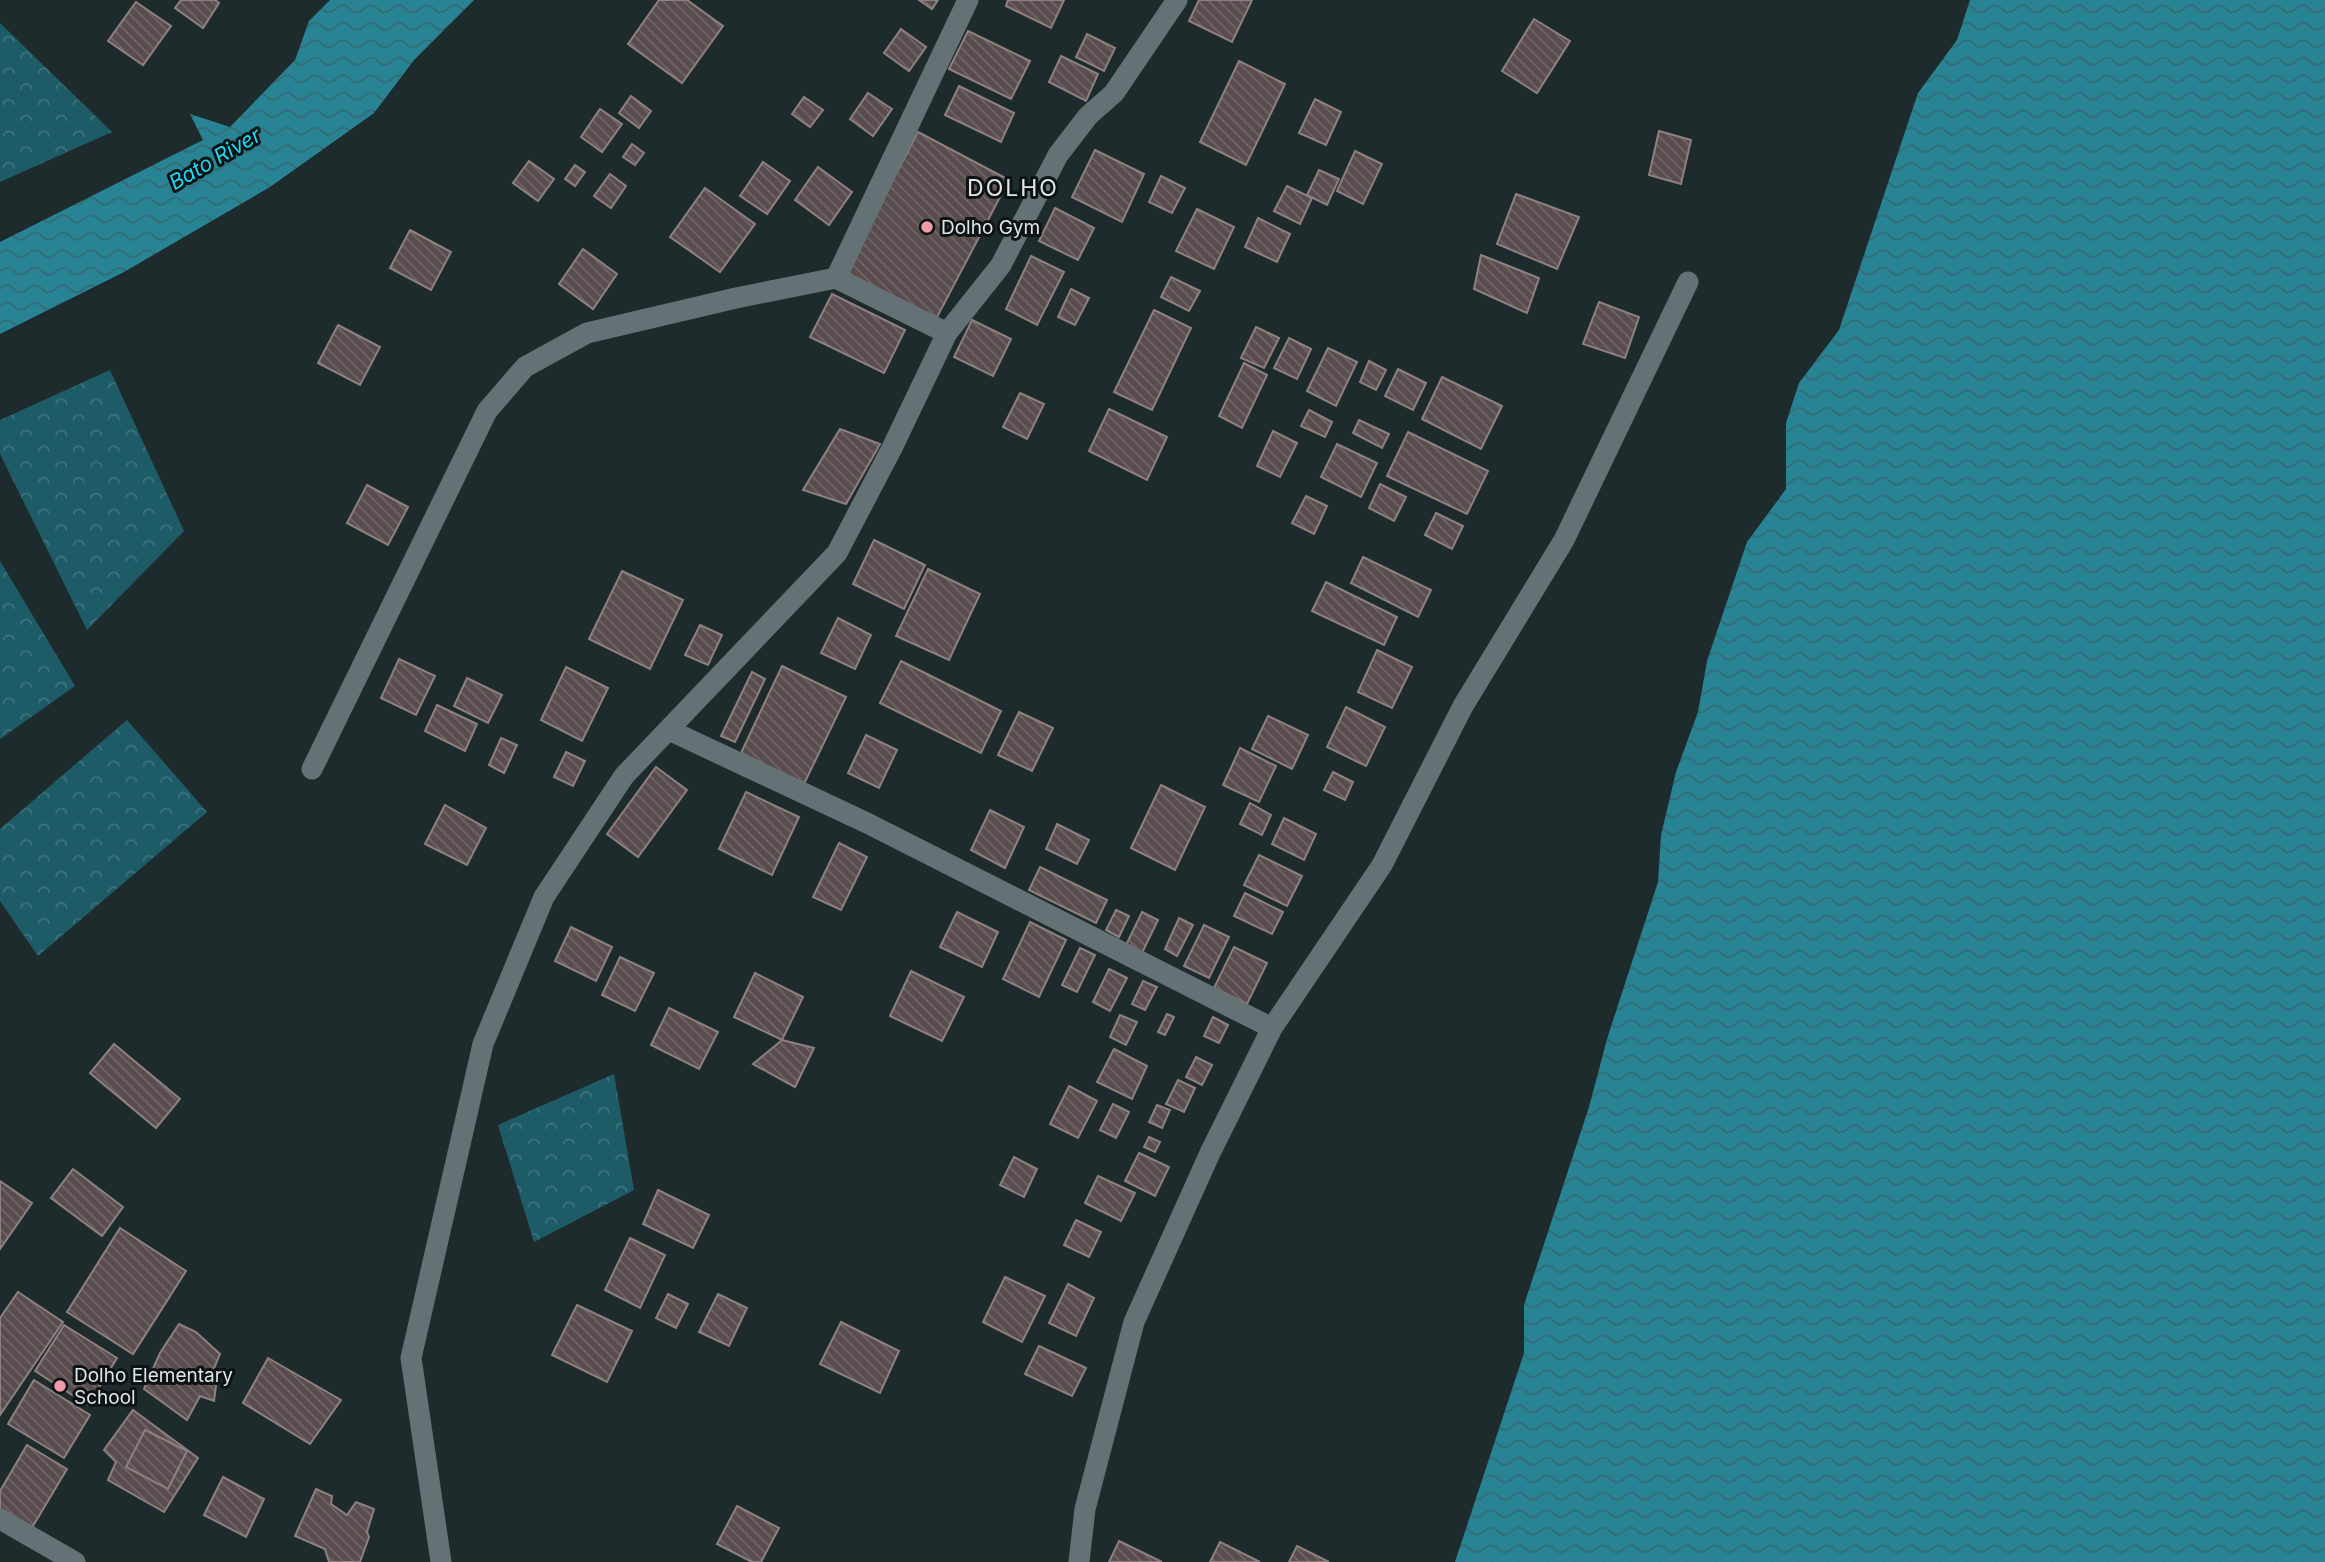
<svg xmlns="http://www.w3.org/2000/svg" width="2325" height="1562" font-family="Inter,sans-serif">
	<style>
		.forest { fill: url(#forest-crowns) }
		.water { fill: url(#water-waves) }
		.building { fill: url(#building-back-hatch); stroke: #8e8081; stroke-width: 2 }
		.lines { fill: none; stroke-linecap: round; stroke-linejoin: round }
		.minor { stroke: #647275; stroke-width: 21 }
		.poi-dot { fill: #f39aa9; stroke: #0d1213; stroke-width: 2.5 }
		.labels { text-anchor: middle; stroke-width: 6; stroke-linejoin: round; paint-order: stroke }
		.poi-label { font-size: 19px; fill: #dee6e7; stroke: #0d1213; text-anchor: start }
		.water-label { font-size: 21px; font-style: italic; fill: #1bd9f5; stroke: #0d1213 }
		.quarter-label { font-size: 23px; letter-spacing: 2px; fill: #dee6e7; stroke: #0d1213 }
	</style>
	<defs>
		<pattern id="forest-crowns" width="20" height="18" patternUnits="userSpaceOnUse" patternTransform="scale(1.75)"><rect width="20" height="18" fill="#1d5c67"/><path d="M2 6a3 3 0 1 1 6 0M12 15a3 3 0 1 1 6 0" fill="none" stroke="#3d737d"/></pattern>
		<pattern id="water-waves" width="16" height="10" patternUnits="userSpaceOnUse" patternTransform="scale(1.75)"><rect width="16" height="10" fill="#288494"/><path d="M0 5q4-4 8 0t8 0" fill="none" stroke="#336b74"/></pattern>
		<pattern id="building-back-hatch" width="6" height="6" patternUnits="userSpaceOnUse" patternTransform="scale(1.75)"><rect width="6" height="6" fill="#594c4d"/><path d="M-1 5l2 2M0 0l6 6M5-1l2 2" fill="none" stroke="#706667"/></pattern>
	</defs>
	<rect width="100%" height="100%" fill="#1e2b2d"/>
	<g class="forest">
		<polygon points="0,23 112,132 0,182"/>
		<polygon points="110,370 184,531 87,630 0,454 0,420"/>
		<polygon points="0,561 75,686 0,739"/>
		<polygon points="127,720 207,812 38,956 0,901 0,829"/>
		<polygon points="614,1074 634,1190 534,1242 498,1125"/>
	</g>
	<g class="water">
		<polygon points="330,0 474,0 414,60 374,113 270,187 124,272 0,334 0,242 203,140 190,114 230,127 295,60 309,21"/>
		<polygon points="1970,0 2325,0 2325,1562 1455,1562 1524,1353 1524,1305 1589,1107 1607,1039 1658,882 1661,835 1676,772 1698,712 1707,661 1747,542 1786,489 1786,423 1799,383 1839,330 1918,93 1957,40"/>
	</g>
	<g class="building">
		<polygon points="181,0 215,0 219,3 203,28 175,8"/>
		<polygon points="659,0 687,0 723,26 682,83 628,44"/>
		<polygon points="919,0 938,0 932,9"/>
		<polygon points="1008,0 1064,0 1051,28 1006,6"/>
		<polygon points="1199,0 1252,0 1232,42 1189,21"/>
		<polygon points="136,2 171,26 143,65 108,41"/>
		<polygon points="1534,19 1570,41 1537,93 1502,71"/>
		<polygon points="901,29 926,47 909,71 884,53"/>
		<polygon points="968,31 1030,61 1011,99 949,69"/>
		<polygon points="1087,34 1115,48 1104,71 1076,57"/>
		<polygon points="1061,56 1098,74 1086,101 1049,82"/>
		<polygon points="1239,61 1285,84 1246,165 1200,142"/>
		<polygon points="959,86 1014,113 1001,142 945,115"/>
		<polygon points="868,93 892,109 873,136 850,119"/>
		<polygon points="631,96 651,111 639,128 619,113"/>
		<polygon points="804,97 823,110 810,127 792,114"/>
		<polygon points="1315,99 1341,112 1326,145 1299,133"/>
		<polygon points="600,109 622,124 602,152 581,137"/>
		<polygon points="1659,131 1691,140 1681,184 1649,175"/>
		<polygon points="918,132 1009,180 935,321 844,273"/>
		<polygon points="632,144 644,153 635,165 623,157"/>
		<polygon points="1095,150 1144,174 1122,222 1072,197"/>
		<polygon points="1355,151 1382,164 1363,204 1337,191"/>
		<polygon points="529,161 554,179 538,201 513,183"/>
		<polygon points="763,162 790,181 767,214 740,196"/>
		<polygon points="575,165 585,172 575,186 565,179"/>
		<polygon points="818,167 852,192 829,225 795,200"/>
		<polygon points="1319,170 1339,179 1327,205 1307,195"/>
		<polygon points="610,174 626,186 611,208 594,196"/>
		<polygon points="1161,176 1185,188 1172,213 1149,202"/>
		<polygon points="1287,186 1312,198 1300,224 1274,211"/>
		<polygon points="705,188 755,224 720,272 670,237"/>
		<polygon points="1516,194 1579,217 1557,269 1497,244"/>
		<polygon points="1055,208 1094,228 1078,260 1039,241"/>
		<polygon points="1197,209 1234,227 1214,269 1176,251"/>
		<polygon points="1258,218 1290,234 1277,262 1245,247"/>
		<polygon points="410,230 451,252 431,290 390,268"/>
		<polygon points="583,249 617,274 593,309 559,284"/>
		<polygon points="1481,255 1539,278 1527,313 1474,289"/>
		<polygon points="1031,256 1064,272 1037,325 1006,309"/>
		<polygon points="1171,277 1200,291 1189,311 1161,297"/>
		<polygon points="1071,289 1089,298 1075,325 1058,317"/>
		<polygon points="832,294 905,330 884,373 810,337"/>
		<polygon points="1599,302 1639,317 1625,358 1583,344"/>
		<polygon points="1154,310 1191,328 1152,410 1114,392"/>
		<polygon points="972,320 1011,339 993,376 954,357"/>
		<polygon points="338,325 380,347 360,385 318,363"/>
		<polygon points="1256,327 1279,338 1264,368 1241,358"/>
		<polygon points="1289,338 1311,349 1297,379 1274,368"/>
		<polygon points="1328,348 1357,362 1336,406 1307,391"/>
		<polygon points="1369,361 1386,370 1376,390 1360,382"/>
		<polygon points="1244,363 1267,375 1242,428 1219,416"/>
		<polygon points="1398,369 1426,383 1413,410 1385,396"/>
		<polygon points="1442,377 1502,406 1481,449 1422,419"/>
		<polygon points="1020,393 1044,404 1027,439 1003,427"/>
		<polygon points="1109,409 1167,437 1147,480 1089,451"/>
		<polygon points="1309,410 1332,422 1325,437 1301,426"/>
		<polygon points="1359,420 1389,434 1382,448 1353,433"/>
		<polygon points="840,429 880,444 846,504 803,490"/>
		<polygon points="1273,431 1297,443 1280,477 1257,466"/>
		<polygon points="1408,432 1488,471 1467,514 1387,476"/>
		<polygon points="1337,444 1377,463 1361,497 1321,477"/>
		<polygon points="1380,484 1406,497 1394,521 1369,508"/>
		<polygon points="367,485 408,507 388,545 347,523"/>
		<polygon points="1306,496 1327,506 1314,534 1292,523"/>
		<polygon points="1436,513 1463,526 1452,549 1425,535"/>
		<polygon points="874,540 925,565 904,609 853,584"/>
		<polygon points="1363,557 1431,590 1418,617 1351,583"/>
		<polygon points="928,569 980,594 949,660 896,636"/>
		<polygon points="622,571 683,600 650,669 589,639"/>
		<polygon points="1326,582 1397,617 1384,645 1312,611"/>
		<polygon points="838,618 871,635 855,669 821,653"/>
		<polygon points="700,625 722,635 708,665 685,655"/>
		<polygon points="1377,650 1412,667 1392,708 1358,692"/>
		<polygon points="399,659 435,676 416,715 381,698"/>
		<polygon points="901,661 1001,711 981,753 880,703"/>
		<polygon points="782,666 846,697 804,784 741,753"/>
		<polygon points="566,667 608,688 582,741 541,720"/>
		<polygon points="752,672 765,679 735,742 721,736"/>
		<polygon points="467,678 502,695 488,723 454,706"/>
		<polygon points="437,705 477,724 465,751 425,731"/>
		<polygon points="1346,707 1385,727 1366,766 1327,747"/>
		<polygon points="1019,712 1053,728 1032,771 998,755"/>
		<polygon points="1268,716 1308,735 1292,769 1252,749"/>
		<polygon points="866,735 897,750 879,788 848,773"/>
		<polygon points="501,738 517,745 504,773 489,765"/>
		<polygon points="1240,748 1276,766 1259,802 1223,785"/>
		<polygon points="566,752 585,761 573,786 554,777"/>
		<polygon points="656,767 687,790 638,857 607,834"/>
		<polygon points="1333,772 1353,782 1345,800 1324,790"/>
		<polygon points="1161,785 1205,807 1175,870 1131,848"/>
		<polygon points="746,792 799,817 772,875 719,849"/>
		<polygon points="1250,803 1271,815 1262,835 1240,824"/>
		<polygon points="445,805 486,828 467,865 425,844"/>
		<polygon points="990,810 1024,827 1005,868 971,850"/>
		<polygon points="1284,818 1316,834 1304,860 1272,844"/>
		<polygon points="1057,824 1089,840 1077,864 1046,849"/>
		<polygon points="839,843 867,857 841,910 813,897"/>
		<polygon points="1259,855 1302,876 1287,906 1244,885"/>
		<polygon points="1040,867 1107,900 1096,923 1029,890"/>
		<polygon points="1245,893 1283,912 1272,934 1234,916"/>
		<polygon points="1116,910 1129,916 1119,937 1106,930"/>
		<polygon points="957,912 998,932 982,967 940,947"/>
		<polygon points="1142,912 1158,920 1142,953 1126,945"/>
		<polygon points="1179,918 1193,925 1177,956 1165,949"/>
		<polygon points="1030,922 1066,940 1039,997 1003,979"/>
		<polygon points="1204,925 1229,937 1209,978 1184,966"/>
		<polygon points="571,927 612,947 596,981 555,961"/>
		<polygon points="1234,947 1267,963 1247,1004 1214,988"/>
		<polygon points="1080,948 1095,955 1077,992 1062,985"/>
		<polygon points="620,957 654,973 635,1011 602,995"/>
		<polygon points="1109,969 1127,978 1110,1011 1093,1002"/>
		<polygon points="911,971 964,997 942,1041 890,1016"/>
		<polygon points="755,973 803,997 782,1040 734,1017"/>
		<polygon points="1143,981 1157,987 1145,1010 1132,1004"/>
		<polygon points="669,1008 718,1032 699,1069 651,1045"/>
		<polygon points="1167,1014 1174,1017 1165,1035 1158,1032"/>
		<polygon points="1120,1015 1137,1022 1126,1045 1110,1037"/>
		<polygon points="1213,1017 1228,1025 1219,1043 1204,1036"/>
		<polygon points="782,1040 814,1048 795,1087 753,1064"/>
		<polygon points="114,1044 180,1099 156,1128 90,1073"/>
		<polygon points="1114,1049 1147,1066 1132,1099 1097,1082"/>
		<polygon points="1196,1057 1212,1065 1202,1085 1186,1077"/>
		<polygon points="1178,1080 1195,1088 1184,1112 1166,1104"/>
		<polygon points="1069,1086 1097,1101 1078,1138 1050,1124"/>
		<polygon points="1113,1104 1129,1112 1116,1138 1100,1130"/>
		<polygon points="1157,1105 1170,1110 1162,1128 1149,1122"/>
		<polygon points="1149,1137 1160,1142 1155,1152 1144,1147"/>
		<polygon points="1139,1153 1169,1167 1155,1196 1125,1181"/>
		<polygon points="1014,1157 1037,1169 1024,1197 1000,1185"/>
		<polygon points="73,1169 123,1207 102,1236 51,1198"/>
		<polygon points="1098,1176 1135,1193 1121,1221 1085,1203"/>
		<polygon points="0,1181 32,1203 0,1249"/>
		<polygon points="658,1190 709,1215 693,1248 643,1224"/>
		<polygon points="1076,1220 1101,1232 1089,1257 1064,1245"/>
		<polygon points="120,1228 186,1271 133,1354 67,1312"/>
		<polygon points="630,1238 665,1255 640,1308 605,1290"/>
		<polygon points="1005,1277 1045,1296 1022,1342 983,1322"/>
		<polygon points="1068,1284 1094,1298 1076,1336 1049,1323"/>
		<polygon points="18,1292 63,1322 0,1415 0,1318"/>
		<polygon points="668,1294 688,1304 676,1328 656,1318"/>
		<polygon points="718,1294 747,1308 729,1346 699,1332"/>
		<polygon points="577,1305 632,1331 607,1382 552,1355"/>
		<polygon points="841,1322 899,1351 880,1393 820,1364"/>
		<polygon points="179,1324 196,1332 220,1354 209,1380 216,1386 214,1401 200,1396 187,1420 144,1389 160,1353"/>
		<polygon points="64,1325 117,1358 88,1405 35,1371"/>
		<polygon points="1039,1346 1086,1368 1072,1396 1025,1374"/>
		<polygon points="268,1358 341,1400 310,1444 243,1403"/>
		<polygon points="34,1380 90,1415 64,1458 8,1424"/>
		<polygon points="133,1410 198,1458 164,1512 108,1480 116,1462 104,1450"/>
		<polygon points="145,1430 187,1451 168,1489 126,1467"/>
		<polygon points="27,1445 67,1469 30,1531 0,1514 0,1491"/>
		<polygon points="223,1477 264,1499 246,1537 204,1515"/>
		<polygon points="316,1489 332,1496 331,1504 347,1515 356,1502 374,1509 367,1532 369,1537 360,1562 329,1562 325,1549 295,1536"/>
		<polygon points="737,1506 779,1528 761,1562 752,1562 717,1544"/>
		<polygon points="1119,1541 1162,1562 1109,1562"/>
		<polygon points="1220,1542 1260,1562 1210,1562"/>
		<polygon points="1297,1546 1329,1562 1289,1562"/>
	</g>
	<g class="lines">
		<g class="minor">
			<polyline points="947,333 836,278 968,0"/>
			<polyline points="669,730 867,823 1272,1028 1210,1153 1134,1322 1085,1509 1079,1562"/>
			<polyline points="312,769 487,411 525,367 587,333 736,298 836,278"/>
			<polyline points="1272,1028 1382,865 1463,706 1564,540 1688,282"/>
			<polyline points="0,1519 75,1562"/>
			<polyline points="441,1562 411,1358 483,1044 544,897 624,776 837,553 892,448 947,333 1001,265 1058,155 1088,116 1114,93 1177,0"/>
		</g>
	</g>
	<g class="poi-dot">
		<circle cx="927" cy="227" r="7"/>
		<circle cx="60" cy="1386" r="7"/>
	</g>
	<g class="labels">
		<g class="poi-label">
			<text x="941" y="234">Dolho Gym</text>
			<text x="74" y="1382">Dolho Elementary<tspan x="74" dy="22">School</tspan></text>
		</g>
		<g class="water-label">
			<text transform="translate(215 159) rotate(-30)" y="7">Bato River</text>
		</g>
		<g class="quarter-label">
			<text x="1013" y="196">DOLHO</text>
		</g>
	</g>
</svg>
